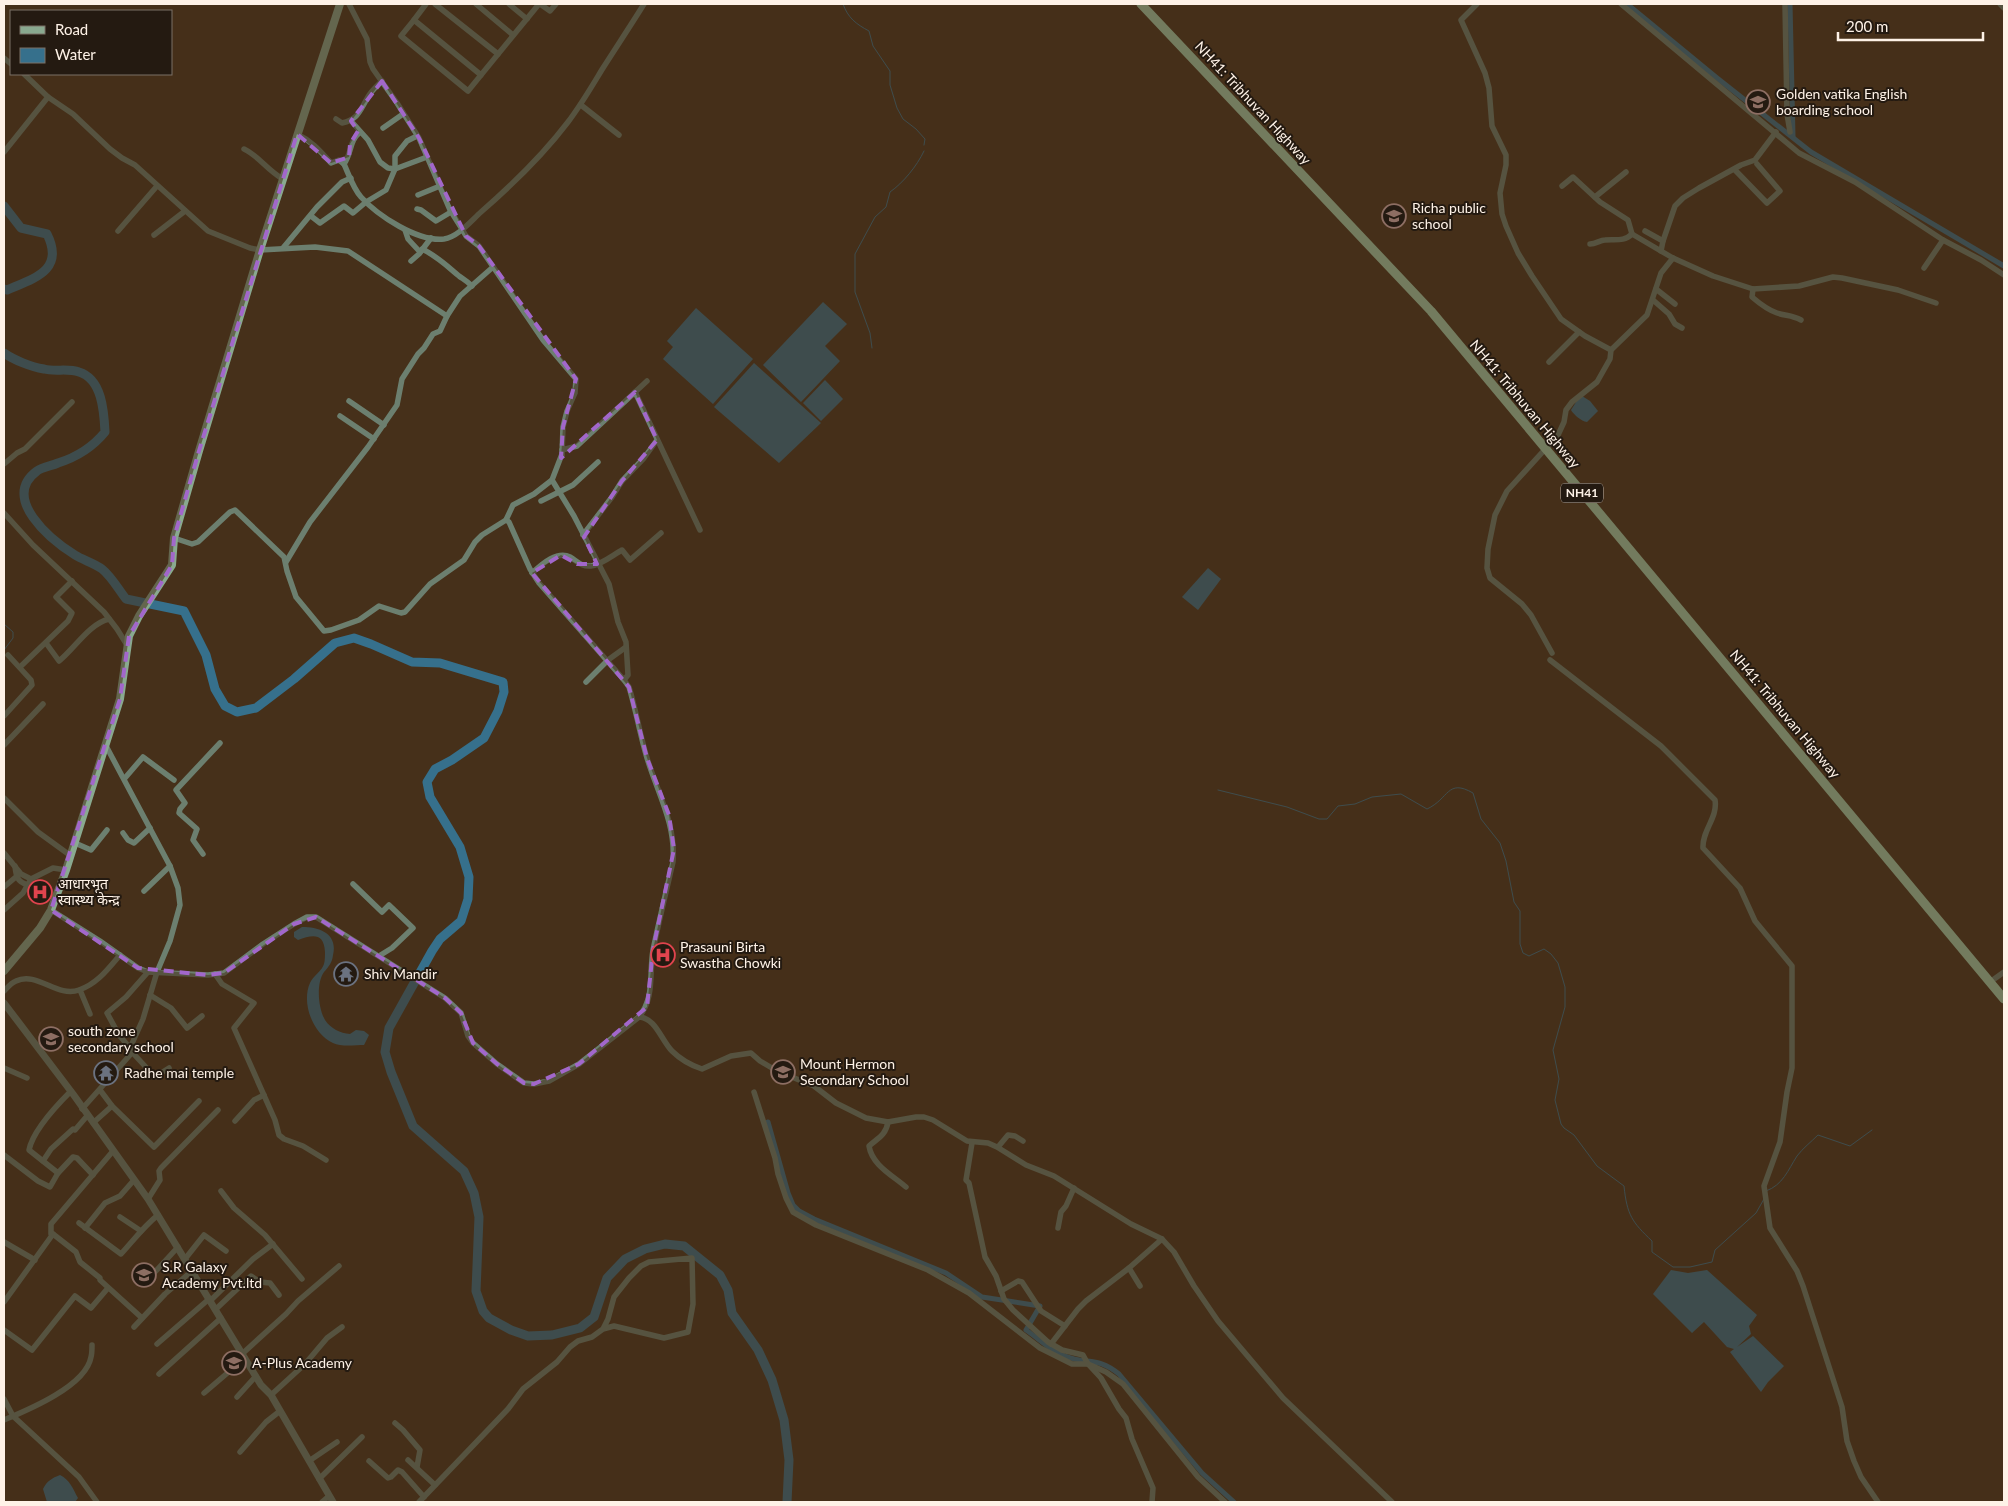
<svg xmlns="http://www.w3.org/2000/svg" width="2008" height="1506" font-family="Lato,'Noto Sans Devanagari',sans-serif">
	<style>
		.water { fill: #36708c }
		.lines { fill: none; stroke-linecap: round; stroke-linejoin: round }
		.stream { stroke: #36708c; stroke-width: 1 }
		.canal { stroke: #36708c; stroke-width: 5 }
		.river { stroke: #36708c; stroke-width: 9 }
		.minor { stroke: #6c7f6f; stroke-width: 5.5 }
		.tertiary { stroke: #6c7f6f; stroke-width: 7 }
		.secondary { stroke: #89a98f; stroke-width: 8 }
		.trunk { stroke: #aad8b2; stroke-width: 9 }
		.marked { fill: none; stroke: #a267cb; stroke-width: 4; stroke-dasharray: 10 6; stroke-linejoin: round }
		.labels { text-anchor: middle; stroke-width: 4; stroke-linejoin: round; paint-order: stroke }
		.shield { fill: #241a11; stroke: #bdb1a7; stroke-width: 1 }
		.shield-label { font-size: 12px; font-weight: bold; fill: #fef2e7 }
		.poi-label { font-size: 14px; fill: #fef2e7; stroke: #241a11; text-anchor: start }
		.street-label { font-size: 14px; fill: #fef2e7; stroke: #241a11 }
	</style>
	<rect width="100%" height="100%" fill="#46301a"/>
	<g class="water">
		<polygon points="823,302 847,324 825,346 840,361 801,402 763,365"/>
		<polygon points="696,308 753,359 713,404 663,359 673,347 667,341"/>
		<polygon points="754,363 821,423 779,463 714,407"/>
		<polygon points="825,380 843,399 821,421 803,403"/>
		<path d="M1582,396L1590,401L1598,411L1587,422C1581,421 1574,415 1571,410L1578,399Z"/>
		<polygon points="1208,568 1221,579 1198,610 1182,597"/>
		<path d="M302,927C320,927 338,934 333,955C332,963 329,966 324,972C316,983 318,1008 325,1020C331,1029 340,1033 350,1034L356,1030L364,1031L369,1035L364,1045C355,1045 341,1047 333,1043C313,1034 301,1003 310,983C313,976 322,971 324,964C325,961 325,955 325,952C324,932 312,935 298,940L294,937V932Z"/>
		<polygon points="1671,1270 1688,1273 1707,1270 1757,1315 1749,1326 1751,1334 1737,1347 1753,1336 1784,1366 1768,1382 1761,1392 1730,1352 1734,1349 1727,1347 1704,1322 1692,1333 1653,1294"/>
		<path d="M60,1475C70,1480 73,1489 78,1498L75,1502H47L43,1489C47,1481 52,1478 60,1475Z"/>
	</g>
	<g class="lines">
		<g class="stream">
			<path d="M843,4C848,18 856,24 869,31L873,46L890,71V85L897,108L903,119L916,129L925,139L924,145"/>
			<path d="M872,348L870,333L855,292V254L875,217L886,207L890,192C903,183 917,166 924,151"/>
			<polyline points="4,624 13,632 13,638 4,650"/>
			<path d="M1218,790L1287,807L1319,819H1327L1338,806L1355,804L1372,797L1401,794L1427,809C1449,799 1447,778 1473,793L1481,819L1500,843L1506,861L1514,902L1520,911V944L1523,953L1529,956L1544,949L1551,954L1558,963L1565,987V1007L1553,1050L1559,1079L1555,1100L1561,1124L1564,1128L1574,1135L1597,1166L1624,1186C1627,1215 1632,1222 1652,1241V1252L1673,1267H1690L1712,1262L1715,1250L1756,1213L1764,1199"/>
			<path d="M1766,1191C1783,1185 1788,1170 1797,1156C1803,1148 1811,1142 1818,1135L1850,1146L1872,1130"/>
		</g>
		<g class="canal">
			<polyline points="1627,4 1717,78 1811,152 2004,266"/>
			<polyline points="1790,4 1793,137"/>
			<path d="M768,1122L788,1193L793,1205L799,1211L814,1219L946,1273L982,1297L1040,1306L1026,1330C1038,1338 1051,1351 1065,1356C1087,1365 1097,1356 1119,1374L1202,1473L1234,1502"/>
		</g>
		<g class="river">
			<path d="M4,206L21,228L47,234C65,270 35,278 7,290L4,289"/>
			<path d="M4,353C14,360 31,367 44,369C55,372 68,368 79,372C102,379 104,411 105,432C92,448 77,457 58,463C51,466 42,467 37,471C0,498 51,540 75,555C83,560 94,563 102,569C111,576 119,590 126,599L184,611L206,655L215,689L225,706L237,712L256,708L294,679L335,643L354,638L371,644L412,662L440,663L503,682L504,692L498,711L484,738L452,760L435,769L427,782L430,797L460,847L469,877L468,899L461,921L440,939L432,951L389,1028L385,1052L391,1072L413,1126L464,1171L474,1193L479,1217L476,1291L483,1311L489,1318L511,1330L528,1336L552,1335L580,1328L594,1317L607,1278L625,1259L645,1249L665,1244L684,1246L720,1275L728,1290L732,1313L758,1350L772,1380L784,1420L789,1460L787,1502"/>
		</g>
		<g class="minor">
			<polyline points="426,4 414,20 481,75 539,4"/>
			<polyline points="435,4 498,54"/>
			<polyline points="476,4 513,35"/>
			<polyline points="509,4 527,19"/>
			<polyline points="540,4 550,11 556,4"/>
			<polyline points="1477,4 1461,20 1485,73 1489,88 1492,126 1506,155 1506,165 1500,193 1502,214 1506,226 1518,253 1532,276 1561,319 1585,336 1611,350"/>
			<polyline points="1621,4 1799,153 1855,182 1943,240 1981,260 2004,275"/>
			<polyline points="1785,4 1787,114 1790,132"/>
			<polyline points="2000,4 2004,8"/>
			<polyline points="414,20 401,36 468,91 481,75"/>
			<polyline points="4,58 11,64"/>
			<polyline points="24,74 48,97 73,114 110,149 122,158 135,165 208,231 250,248 260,250 315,247 348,251 447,316"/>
			<polyline points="581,105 619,135"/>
			<path d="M336,119L342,123C359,119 360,110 368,97C371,91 377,86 382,81"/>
			<polyline points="351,121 368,140 380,162 388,168 395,169 427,157"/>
			<polyline points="383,128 403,114"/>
			<path d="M360,132C349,141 352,153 344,164C349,175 353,188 361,197C378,216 418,242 444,239C458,237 471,221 481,212C512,185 543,155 568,122C581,105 592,86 603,68C617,46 631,25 644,4"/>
			<path d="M297,134C312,141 321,152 331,163L339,160L344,164"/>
			<path d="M244,149C259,156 267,170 283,179"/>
			<polyline points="4,152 48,97"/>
			<polyline points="1735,170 1767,203 1780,191 1757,164"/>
			<polyline points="1562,186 1573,177 1600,202 1628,220 1632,234"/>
			<polyline points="418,195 440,186"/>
			<polyline points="1595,197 1626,172"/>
			<polyline points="417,209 421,210 436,221 451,212"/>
			<polyline points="311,216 320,223 344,206 353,213 366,202 386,190 395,169 395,156 407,141 417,136"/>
			<polyline points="405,230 408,239 420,252"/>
			<polyline points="118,231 157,186"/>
			<polyline points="1645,231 1663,241"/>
			<polyline points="154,235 185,211"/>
			<path d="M1590,244C1596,244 1600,240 1605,240C1615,239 1624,242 1632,234L1673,258L1713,276L1753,289L1799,286L1833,277L1842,278L1898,290L1936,303"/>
			<polyline points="283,248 317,207 342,182 351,178"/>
			<path d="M422,249C437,256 447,266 459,276C463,279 467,281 472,286"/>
			<polyline points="1661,251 1663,241 1675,206 1683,198 1699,188 1741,165 1755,160 1776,132"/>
			<polyline points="411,261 419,254 431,238"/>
			<polyline points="1924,268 1943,240"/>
			<polyline points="1656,289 1675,304"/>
			<path d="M1753,289L1752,297C1759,303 1768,310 1777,313C1786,316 1792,315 1801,320"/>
			<polyline points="1653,300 1669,314 1675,324 1682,328"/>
			<polyline points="1549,362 1579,332"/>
			<polyline points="635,392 700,530"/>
			<polyline points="349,401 384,425"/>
			<polyline points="340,416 374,439"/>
			<polyline points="562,450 577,446 647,381"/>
			<polyline points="4,464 17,453 25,449 72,402"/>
			<polyline points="541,501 573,485 598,462"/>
			<polyline points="4,513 33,545 104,612 117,629 127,645"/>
			<polyline points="506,520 509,522 530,569 539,583 624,680"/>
			<polyline points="583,535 612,497 622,481 644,458 657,440"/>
			<polyline points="174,538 192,544 198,542 230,512 235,510 284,557 287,571 296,597 324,631 331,630 359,620 379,606 401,613 405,612 430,584 464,560 475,542 482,535 506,520 513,505 534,494 552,480 562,454 563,427 567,411 575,393 576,379 543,340 479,246 466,236 462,229 450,210 419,138 397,103 373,69 370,62 367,39 349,4"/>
			<polyline points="286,562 310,522 368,447 397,405 402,379 418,354 424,348 433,334 440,331 447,316 460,296 493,267"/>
			<path d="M532,573C541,565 557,550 570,557C577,561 581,567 591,566C601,565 613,555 622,550L630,560L661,533"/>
			<path d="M46,643L59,661C75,648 89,624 109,619"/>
			<polyline points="1552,653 1531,615 1522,604 1490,578 1487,568 1488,549 1495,515 1507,491 1558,435 1564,422 1566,410 1572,402 1597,382 1610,359 1611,350 1647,315 1661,273 1673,258"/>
			<path d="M1550,660L1661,746L1715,800C1718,818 1702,830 1703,848L1740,888L1755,921L1792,966V1068L1787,1092L1780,1142L1764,1186L1770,1228L1797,1271L1803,1286L1842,1407L1847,1441L1854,1461L1861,1477L1878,1502"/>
			<polyline points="20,667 68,621 72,613 56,597 72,581"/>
			<polyline points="586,682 608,660 626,647"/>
			<polyline points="4,716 32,685 31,680 8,655"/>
			<polyline points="4,745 43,704"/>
			<polyline points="125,778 143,757 174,780"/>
			<polyline points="4,798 38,832 71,856"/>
			<polyline points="123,833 128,840 134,843 150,828"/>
			<polyline points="75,843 91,850 107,830"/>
			<polyline points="4,853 21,874 31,879"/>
			<polyline points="203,854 193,840 197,829 179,813 180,809 185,803 176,790 220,743"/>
			<path d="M15,866C16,876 17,882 28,885"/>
			<polyline points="353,884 382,912 389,905 413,928 392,948 379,956"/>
			<polyline points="4,887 17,876"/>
			<polyline points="144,891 170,866"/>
			<polyline points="4,910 23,893 31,879 53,868 66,870"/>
			<path d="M51,910L100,941L138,968L148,972L208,975L224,973L263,944L294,924L307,917H316L445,998L461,1013L468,1036L473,1043L497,1064L524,1083L534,1084L549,1081L579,1064L639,1017C655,997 649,974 653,950C659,921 666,892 673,862C676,824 658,794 647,758C640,735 636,710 629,687L624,680L628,675L626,642L618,622L609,584L574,516L552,480"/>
			<polyline points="215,974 222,984 254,1003 234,1028 275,1120 279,1135 284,1139 303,1146 326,1160"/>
			<polyline points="1990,982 2004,972"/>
			<polyline points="80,990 90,1014"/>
			<path d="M4,991C7,988 11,983 16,981C37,971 57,998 79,990C97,984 108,969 120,955"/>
			<polyline points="150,995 171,1008 187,1028 202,1016"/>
			<path d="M639,1017C656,1018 661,1040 672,1051C681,1060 690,1065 702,1069L731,1056L751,1053L760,1061L777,1071L814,1086L836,1103L866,1118L888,1122L916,1117H924L933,1120L967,1141L988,1143L997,1147L1026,1165L1054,1176L1131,1224L1162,1239L1174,1252L1194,1286L1218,1321L1283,1398L1392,1502"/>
			<polyline points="130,1048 119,1035 107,1013 126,997 148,972"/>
			<polyline points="131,1051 155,1077 169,1068"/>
			<polyline points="4,1068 27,1078"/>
			<polyline points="100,1090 112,1106 154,1147 199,1101"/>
			<path d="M71,1091C57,1105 33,1130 29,1150L58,1173L73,1157L77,1158L93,1175"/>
			<polyline points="754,1092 775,1158 778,1174 786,1198 793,1212 816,1225 928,1270 969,1293 1040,1348 1072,1364 1088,1364 1106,1372 1123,1384 1198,1477 1225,1502"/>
			<polyline points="82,1109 130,1055 130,1048 143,1019 157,972 170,941 180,905 178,888 170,866 105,744"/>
			<polyline points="235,1121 254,1100 264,1095"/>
			<path d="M888,1122C886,1135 878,1138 869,1146C872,1165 892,1175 906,1187"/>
			<polyline points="93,1123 112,1106"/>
			<polyline points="972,1143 966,1180 969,1183 985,1257 996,1276 1004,1299 1013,1310 1048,1342 1062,1350 1083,1355 1088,1364 1101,1378 1119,1409 1126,1418 1132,1439 1153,1488 1152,1502"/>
			<polyline points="998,1147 1008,1135 1015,1136 1023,1141"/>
			<polyline points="4,1155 38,1181 50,1187 58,1173"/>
			<polyline points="43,1161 51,1149 73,1129 75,1130 87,1116"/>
			<polyline points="221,1191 234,1208 265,1235 302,1279"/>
			<polyline points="148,1199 160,1180 159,1171 161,1168 218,1110"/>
			<polyline points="120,1217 141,1231"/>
			<path d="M79,1223L121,1254C133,1241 144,1226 158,1215"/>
			<polyline points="85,1228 105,1203 120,1196 134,1180"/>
			<polyline points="1058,1228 1061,1212 1066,1206 1074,1188"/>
			<polyline points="53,1234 76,1252 80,1262 100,1278 100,1280 142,1318"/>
			<polyline points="4,1242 35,1260"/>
			<polyline points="185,1259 204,1235 226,1251"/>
			<polyline points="1129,1268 1140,1286"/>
			<polyline points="154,1273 178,1247"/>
			<polyline points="1001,1291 1018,1281 1022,1282 1041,1311 1065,1326"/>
			<polyline points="210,1301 253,1259 273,1244"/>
			<polyline points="4,1302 53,1234 51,1234 51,1224 113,1151"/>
			<polyline points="216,1309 251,1276 260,1282 270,1283 279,1295"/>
			<polyline points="134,1327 165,1294 192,1271"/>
			<polyline points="4,1330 32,1350 75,1296 91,1308 108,1288"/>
			<polyline points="157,1344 209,1299"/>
			<polyline points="1051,1344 1078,1309 1086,1301 1129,1268 1162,1239"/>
			<polyline points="242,1354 286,1314 298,1301 339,1266"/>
			<polyline points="159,1374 221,1318"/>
			<polyline points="204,1393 245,1358"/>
			<polyline points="271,1395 305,1364 327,1338 342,1327"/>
			<polyline points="237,1397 256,1376"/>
			<polyline points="4,1399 13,1416 79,1477 97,1502"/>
			<path d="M4,1420C28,1410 86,1386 91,1357C92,1354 92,1349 92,1345"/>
			<polyline points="395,1423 403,1430 420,1450 417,1467"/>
			<polyline points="240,1452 266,1422 280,1411"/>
			<polyline points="408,1460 435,1485"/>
			<polyline points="309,1461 337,1442"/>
			<polyline points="369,1461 388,1478 391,1477 398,1470 402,1472 424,1497"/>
			<polyline points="319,1479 362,1437"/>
			<polyline points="322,1502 329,1496"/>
			<polyline points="419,1502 508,1409 523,1389 557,1362 570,1347 578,1341 592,1337 603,1329 608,1319 614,1297 629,1278 641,1266 649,1262 692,1258 693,1304 688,1332 664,1338 614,1326 603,1329"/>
		</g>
		<polyline class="tertiary" points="4,1003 73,1094 148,1199 261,1385 271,1395 333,1502"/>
		<polyline class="secondary" points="4,971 40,928 51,910 66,870 120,699 129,636 139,616 172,565 174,538 199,451 260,250 340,4"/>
		<polyline class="trunk" points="1141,4 1431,311 2004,999"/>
	</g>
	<path d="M0 0H2008V1506H0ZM382,81L419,138L466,236L479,246L576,379L563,427L561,458L635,392L657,440L622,481L584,537L597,564H577L561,555L532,573L629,687L647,758L669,815L674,849L653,950L647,1007L579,1064L534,1084L524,1083L497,1064L473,1043L461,1013L445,998L316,917L294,924L224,973L208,975L138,968L51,910L120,699L129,636L172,565L174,538L199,451L297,134L331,163L349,157L350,144L358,131L351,121Z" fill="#46301a" fill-opacity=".55" fill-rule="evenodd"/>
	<path class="marked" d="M382,81L419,138L466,236L479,246L576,379L563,427L561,458L635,392L657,440L622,481L584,537L597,564H577L561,555L532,573L629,687L647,758L669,815L674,849L653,950L647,1007L579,1064L534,1084L524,1083L497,1064L473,1043L461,1013L445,998L316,917L294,924L224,973L208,975L138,968L51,910L120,699L129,636L172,565L174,538L199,451L297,134L331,163L349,157L350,144L358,131L351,121Z"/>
	<defs>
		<g id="school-ring" transform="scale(1.25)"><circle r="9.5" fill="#241a11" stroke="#8d6e63" stroke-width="1.5"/><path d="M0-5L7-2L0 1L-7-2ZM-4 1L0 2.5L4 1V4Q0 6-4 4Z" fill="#8d6e63"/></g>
		<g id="hospital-ring" transform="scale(1.25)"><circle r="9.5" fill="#241a11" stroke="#e0444e" stroke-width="1.5"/><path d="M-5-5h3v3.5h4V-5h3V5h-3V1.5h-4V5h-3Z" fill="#e0444e"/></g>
		<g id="temple-ring" transform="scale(1.25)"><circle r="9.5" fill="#241a11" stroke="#6b7280" stroke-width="1.5"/><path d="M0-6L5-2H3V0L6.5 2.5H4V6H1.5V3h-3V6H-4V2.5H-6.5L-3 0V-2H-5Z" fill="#6b7280"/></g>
	</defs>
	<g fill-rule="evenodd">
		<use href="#school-ring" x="1758" y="102"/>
		<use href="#school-ring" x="1394" y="216"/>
		<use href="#hospital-ring" x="40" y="892"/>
		<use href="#hospital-ring" x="663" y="955"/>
		<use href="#temple-ring" x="346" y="974"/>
		<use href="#school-ring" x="51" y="1039"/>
		<use href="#school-ring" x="783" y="1072"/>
		<use href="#temple-ring" x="106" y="1073"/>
		<use href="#school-ring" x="144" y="1275"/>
		<use href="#school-ring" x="234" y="1363"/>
	</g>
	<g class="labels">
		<rect class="shield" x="1561" y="483.5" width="42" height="19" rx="4"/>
		<g class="shield-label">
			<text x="1582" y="497">NH41</text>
		</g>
		<g class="poi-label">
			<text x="1776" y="99">Golden vatika English<tspan x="1776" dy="16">boarding school</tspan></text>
			<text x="1412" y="213">Richa public<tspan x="1412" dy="16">school</tspan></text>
			<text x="58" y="889">आधारभूत<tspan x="58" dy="16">स्वास्थ्य केन्द्र</tspan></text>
			<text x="680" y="952">Prasauni Birta<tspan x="680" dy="16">Swastha Chowki</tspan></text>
			<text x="364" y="979">Shiv Mandir</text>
			<text x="68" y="1036">south zone<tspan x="68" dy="16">secondary school</tspan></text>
			<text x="800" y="1069">Mount Hermon<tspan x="800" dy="16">Secondary School</tspan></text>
			<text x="124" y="1078">Radhe mai temple</text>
			<text x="162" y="1272">S.R Galaxy<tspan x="162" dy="16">Academy Pvt.ltd</tspan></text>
			<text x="252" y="1368">A-Plus Academy</text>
		</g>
		<g class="street-label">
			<text transform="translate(1253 103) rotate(47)" y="5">NH41: Tribhuvan Highway</text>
			<text transform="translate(1525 404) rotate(50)" y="5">NH41: Tribhuvan Highway</text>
			<text transform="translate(1785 714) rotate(50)" y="5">NH41: Tribhuvan Highway</text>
		</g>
	</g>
	<rect width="2008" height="1506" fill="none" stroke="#fef2e7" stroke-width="10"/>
	<rect x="10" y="10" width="162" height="65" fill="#241a11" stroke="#7b7067"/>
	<rect x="20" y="26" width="25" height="8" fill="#89a98f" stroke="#7b7067"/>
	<text x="55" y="35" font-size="15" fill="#fef2e7">Road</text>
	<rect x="20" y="48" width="25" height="15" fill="#36708c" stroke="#7b7067"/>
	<text x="55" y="60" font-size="15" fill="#fef2e7">Water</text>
	<path d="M1838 32v8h145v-8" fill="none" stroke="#fef2e7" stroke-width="2.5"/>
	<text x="1846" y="32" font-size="15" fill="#fef2e7" stroke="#241a11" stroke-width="4" paint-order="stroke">200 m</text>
</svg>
